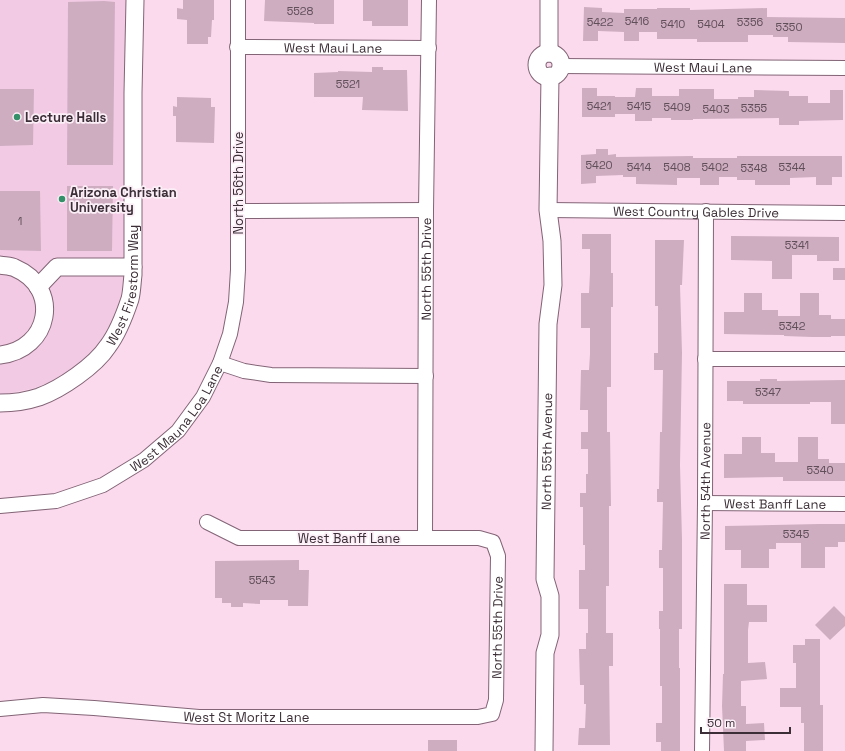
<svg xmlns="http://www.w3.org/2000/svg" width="845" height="751" font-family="'Space Grotesk',sans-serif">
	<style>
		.built { fill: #f2cae3 }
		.building { fill: #ceadc1 }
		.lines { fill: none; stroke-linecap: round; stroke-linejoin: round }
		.minor-casing { stroke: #826476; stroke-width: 16 }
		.tertiary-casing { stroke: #826476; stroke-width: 19 }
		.minor { stroke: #fff; stroke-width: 14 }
		.tertiary { stroke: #fff; stroke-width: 17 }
		.poi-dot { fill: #339068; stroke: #fceef6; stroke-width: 1.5 }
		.labels { text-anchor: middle; stroke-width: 3.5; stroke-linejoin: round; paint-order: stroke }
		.number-label { font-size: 11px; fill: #604e59 }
		.street-label { font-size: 13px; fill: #3b2e36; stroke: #fceef6 }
		.poi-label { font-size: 13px; font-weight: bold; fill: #3b2e36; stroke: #fceef6; text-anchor: start }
	</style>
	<rect width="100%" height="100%" fill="#fcdaee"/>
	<polygon class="built" points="0,0 126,0 124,241 123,279 121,298 112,322 98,344 81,365 56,380 31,389 5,394 0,394"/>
	<g class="building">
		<polygon points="183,0 214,0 214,20 212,20 211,37 208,37 208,44 187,44 187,20 177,19 177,8 183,9"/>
		<polygon points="265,0 334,0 334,24 314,24 314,23 264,21"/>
		<polygon points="363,0 408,0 408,26 372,26 372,21 363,21"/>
		<polygon points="104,1 115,2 113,165 67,165 68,2"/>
		<polygon points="584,7 602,8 602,12 624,13 624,9 657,9 657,8 690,8 690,10 767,8 767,17 845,18 845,43 788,42 788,37 773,37 773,35 748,35 748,42 697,42 697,39 657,39 657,32 639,32 639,41 624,41 624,32 598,31 598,41 583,41"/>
		<polygon points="372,67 383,67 383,70 407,70 408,111 362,110 363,97 314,97 314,73 338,72 338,71 372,72"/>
		<polygon points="582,88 597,88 597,96 615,96 615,97 635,97 636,88 652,88 652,96 679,96 679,89 714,89 714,99 738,99 738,97 754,97 754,90 789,91 789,96 808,96 808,103 830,103 830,90 843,90 843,120 799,121 799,125 779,125 779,118 693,119 693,120 671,120 671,118 652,118 652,121 635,121 635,114 615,114 615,117 582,117"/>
		<polygon points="0,89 34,89 33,145 0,146"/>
		<polygon points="177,97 211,98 211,107 215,107 214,143 176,142 176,116 173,116 173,106 177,107"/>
		<polygon points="596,149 608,149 608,155 616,154 616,157 693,156 693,158 737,158 737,156 842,156 842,177 832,177 832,185 816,185 816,177 790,178 790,185 755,185 755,180 737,180 737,177 719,177 719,185 700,185 700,178 677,178 677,185 636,184 636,177 623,177 623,175 596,176 596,183 581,184 581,155 596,154"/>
		<polygon points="67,186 113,186 112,251 67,251"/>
		<polygon points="0,191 40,191 41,251 0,250"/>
		<polygon points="582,234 611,234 611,273 613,273 613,307 611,307 611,387 607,387 607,432 610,432 611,506 609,506 609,586 606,586 606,633 613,633 613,666 609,666 610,745 578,745 579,728 585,728 586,704 584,704 584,685 580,685 579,649 586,649 586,633 588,633 588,609 579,609 579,570 585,570 585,545 583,545 583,507 580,507 580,493 586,493 586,474 588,474 588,449 581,449 581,432 588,432 588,410 580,410 581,370 589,370 590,354 590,328 581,328 581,293 589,293 590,273 590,249 582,249"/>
		<polygon points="731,236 839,237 839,261 817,261 817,255 792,255 792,279 772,279 772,261 731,260"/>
		<polygon points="655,240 684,240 682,285 680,285 682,353 680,465 682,539 682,629 679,629 679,668 680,668 680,751 661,751 661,742 656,742 656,723 662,723 662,686 660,686 660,629 659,629 659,611 663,611 663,568 659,568 659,550 662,550 663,502 657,502 657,489 659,489 660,432 662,432 663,370 654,370 654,353 658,353 658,306 655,306"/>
		<rect x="833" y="268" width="12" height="12"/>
		<polygon points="744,293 762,293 762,310 778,310 778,316 800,316 800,293 819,293 819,315 831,315 831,319 845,319 845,336 831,336 831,337 812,337 784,336 784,335 724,334 724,312 744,312"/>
		<polygon points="760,379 777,379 777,381 845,380 845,424 831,424 831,402 810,402 810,404 743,404 743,401 727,401 727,381 760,381"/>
		<polygon points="742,437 761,437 761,453 775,453 775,462 798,462 798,437 818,437 818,459 829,459 829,463 845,463 845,481 783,481 783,477 724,478 724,454 742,454"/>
		<polygon points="819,524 845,524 845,542 838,542 838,547 825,547 825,568 801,568 801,543 776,543 776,549 769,549 769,568 741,568 741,550 725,550 725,526"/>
		<polygon points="299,560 299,570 309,570 308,606 288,606 288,600 260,600 260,604 243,603 243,607 231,607 231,603 222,603 222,598 215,598 215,561"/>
		<polygon points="724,584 747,584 747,605 767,605 767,622 749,622 748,630 748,663 765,662 767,679 741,681 741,706 746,706 746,724 764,723 765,740 746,741 746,751 724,751 722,706 723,674 724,674"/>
		<polygon points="834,606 845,617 845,626 830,640 815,625"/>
		<polygon points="805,639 820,639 820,705 823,705 823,751 804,751 804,723 801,723 801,707 780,707 780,688 796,688 796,663 793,663 793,645 805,645"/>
		<rect x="428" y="740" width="29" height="11"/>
	</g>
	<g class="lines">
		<g class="minor-casing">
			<g id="minor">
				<path id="s1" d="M237,47L429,48"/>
				<path id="s2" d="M561,66L845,68"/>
				<path id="s3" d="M548,210L845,213"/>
				<polyline points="238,211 426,210"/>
				<polyline points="705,359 845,359"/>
				<polyline points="220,363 244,371 271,375 426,376"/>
				<path id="s4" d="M705,503L845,504"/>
				<path id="s5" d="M0,506L56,501L103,485L144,460L178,431L203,397L220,363L230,334L236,302L238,270V0"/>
				<path id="s6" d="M425,538L426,210L429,0"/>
				<path id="s7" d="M0,709L43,705L94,708L199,717H478L492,714L496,700L498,556L493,542L479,538H239L207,522"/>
				<path id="s8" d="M702,751L705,503L706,211"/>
			</g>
		</g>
		<g class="tertiary-casing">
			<g id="tertiary">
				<polyline points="549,53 549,0"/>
				<circle cx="549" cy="65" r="12"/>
				<path d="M0,265C5,266 11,266 15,268C62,288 50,350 0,355"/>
				<polyline points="38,287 57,267 133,267"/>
				<path id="s9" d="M0,403C13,403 27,401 39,397C61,389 95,366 108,346C117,334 125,314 130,299C132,291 132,282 133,275V93L135,0"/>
				<path id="s10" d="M544,751L545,653L550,635V596L545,579L548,324L553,285L552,241L548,210L550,76"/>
			</g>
		</g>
		<use href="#minor" class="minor"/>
		<use href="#tertiary" class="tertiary"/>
	</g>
	<g class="poi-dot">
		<circle cx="17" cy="117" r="4"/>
		<circle cx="62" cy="199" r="4"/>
	</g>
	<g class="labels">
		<g class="number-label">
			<text x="300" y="15">5528</text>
			<text x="637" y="25">5416</text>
			<text x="600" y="26">5422</text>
			<text x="750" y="26">5356</text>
			<text x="673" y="28">5410</text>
			<text x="711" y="28">5404</text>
			<text x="789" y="31">5350</text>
			<text x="348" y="88">5521</text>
			<text x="599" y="110">5421</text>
			<text x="639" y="110">5415</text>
			<text x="677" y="111">5409</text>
			<text x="754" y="112">5355</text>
			<text x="716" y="113">5403</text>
			<text x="599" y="169">5420</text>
			<text x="639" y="171">5414</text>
			<text x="677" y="171">5408</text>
			<text x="715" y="171">5402</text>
			<text x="792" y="171">5344</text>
			<text x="754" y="172">5348</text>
			<text x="20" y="225">1</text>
			<text x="797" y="249">5341</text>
			<text x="792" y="330">5342</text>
			<text x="768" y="396">5347</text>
			<text x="820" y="474">5340</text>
			<text x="796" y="538">5345</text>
			<text x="262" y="584">5543</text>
		</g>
		<g class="street-label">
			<text dy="5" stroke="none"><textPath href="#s1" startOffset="96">West Maui Lane</textPath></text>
			<text dy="5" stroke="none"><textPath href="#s2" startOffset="142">West Maui Lane</textPath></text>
			<text transform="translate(238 183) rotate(-90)" y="5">North 56th Drive</text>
			<text dy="5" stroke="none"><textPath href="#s3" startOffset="148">West Country Gables Drive</textPath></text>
			<text dy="5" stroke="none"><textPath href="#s6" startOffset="269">North 55th Drive</textPath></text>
			<text dy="5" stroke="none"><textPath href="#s9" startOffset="191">West Firestorm Way</textPath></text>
			<text dy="5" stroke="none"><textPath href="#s5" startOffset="207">West Mauna Loa Lane</textPath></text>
			<text dy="5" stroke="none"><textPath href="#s10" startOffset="301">North 55th Avenue</textPath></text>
			<text dy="5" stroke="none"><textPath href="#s8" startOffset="270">North 54th Avenue</textPath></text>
			<text dy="5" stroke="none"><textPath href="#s4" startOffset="70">West Banff Lane</textPath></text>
			<text x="349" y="543">West Banff Lane</text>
			<text dy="5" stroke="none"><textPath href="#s7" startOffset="580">North 55th Drive</textPath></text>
			<text dy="5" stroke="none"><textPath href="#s7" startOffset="247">West St Moritz Lane</textPath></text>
		</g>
		<g class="poi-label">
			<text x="25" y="122">Lecture Halls</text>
			<text x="70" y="197">Arizona Christian<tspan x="70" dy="15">University</tspan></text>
		</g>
	</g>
	<path d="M701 727v6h89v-6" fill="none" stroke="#3b2e36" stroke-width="2"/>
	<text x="707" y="727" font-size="12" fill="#3b2e36" stroke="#fceef6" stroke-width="3" paint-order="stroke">50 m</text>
</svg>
